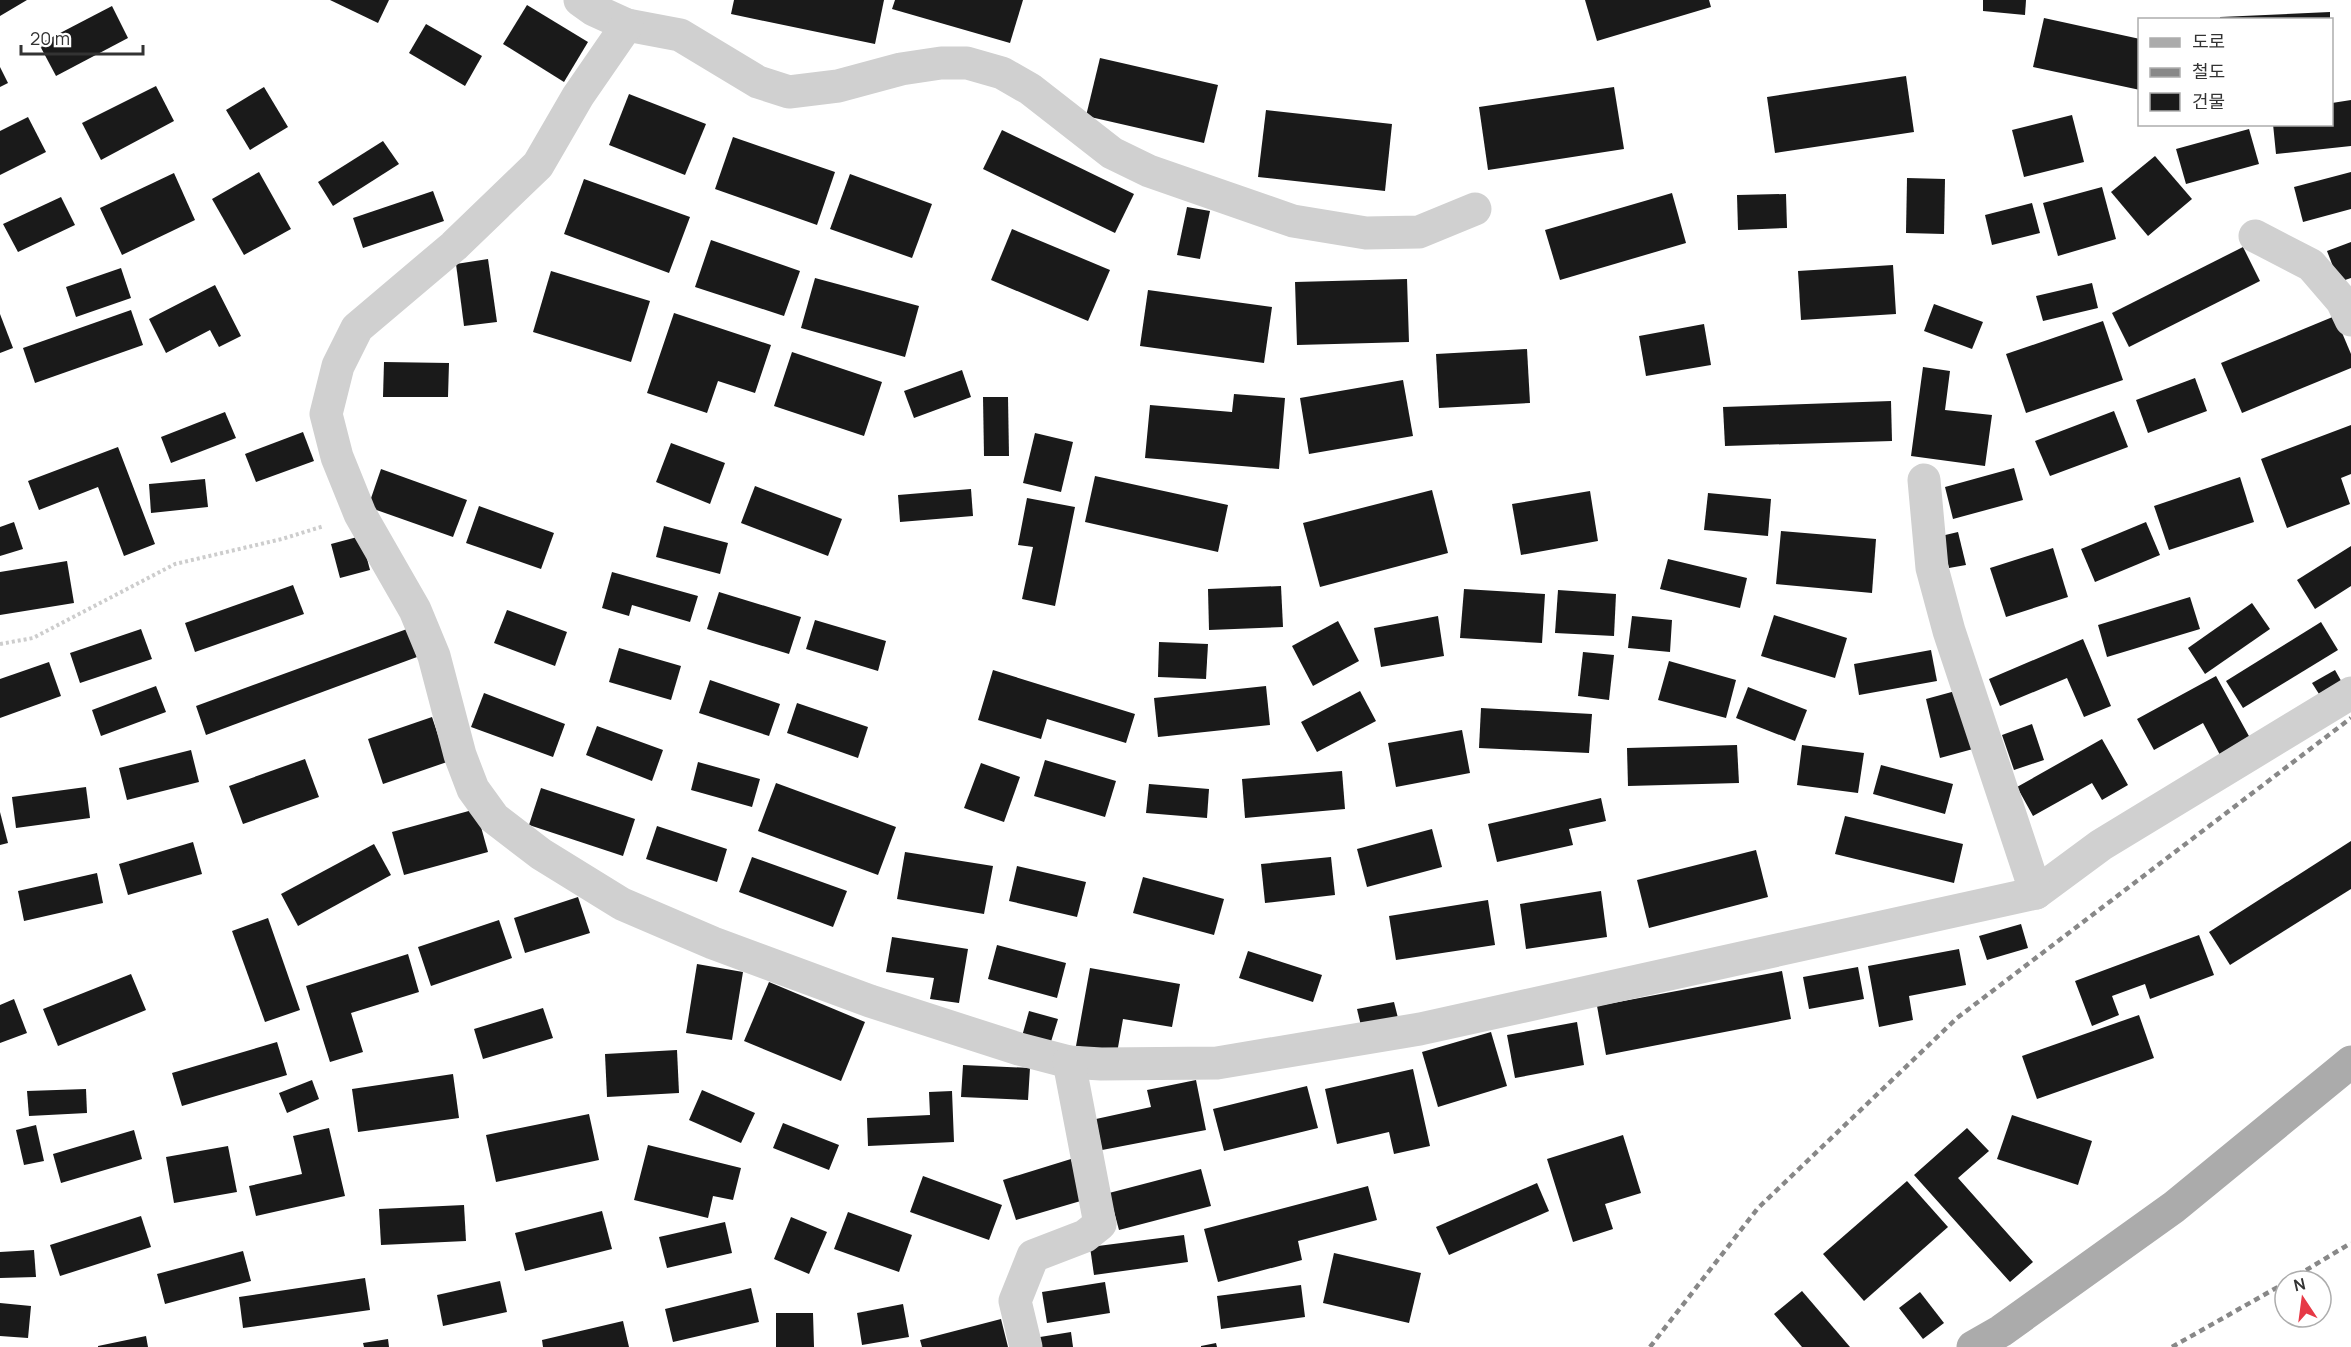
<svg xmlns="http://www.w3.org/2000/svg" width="2351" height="1347" font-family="Manrope,'Noto Sans KR',sans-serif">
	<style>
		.building { fill: #1a1a1a }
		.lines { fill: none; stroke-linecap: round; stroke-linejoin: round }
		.path { stroke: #cdcdcd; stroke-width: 4; stroke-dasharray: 3 3; stroke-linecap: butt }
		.minor { stroke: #d0d0d0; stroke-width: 33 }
		.primary { stroke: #ababab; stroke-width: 33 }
		.rail { stroke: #888; stroke-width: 4.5; stroke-dasharray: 6 4.5; stroke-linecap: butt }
	</style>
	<rect width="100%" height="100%" fill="#fff"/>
	<g class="building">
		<polygon points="0,0 27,0 0,16"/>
		<polygon points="330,0 389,0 378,23"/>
		<polygon points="734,0 884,0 875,44 731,14"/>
		<polygon points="895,0 1023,0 1010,43 892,9"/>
		<polygon points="1585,0 1709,0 1711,7 1597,41"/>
		<polygon points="1983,0 2026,0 2025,15 1983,11"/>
		<polygon points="527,5 588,42 564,82 503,44"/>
		<polygon points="112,6 128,38 56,76 39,44"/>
		<polygon points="2330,12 2330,20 2220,20 2220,17"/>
		<polygon points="2044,18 2140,39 2140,90 2033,67"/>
		<polygon points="426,24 482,56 465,86 409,53"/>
		<polygon points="1100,58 1218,85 1204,143 1086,116"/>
		<polygon points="0,67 8,83 0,87"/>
		<polygon points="1906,76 1914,132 1775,153 1767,97"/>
		<polygon points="156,86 174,121 101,160 82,123"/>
		<polygon points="264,87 288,127 250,150 226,110"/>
		<polygon points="1614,87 1624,149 1488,170 1479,107"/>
		<polygon points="629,94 706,124 685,175 609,145"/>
		<polygon points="2351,100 2351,146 2276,154 2273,124 2332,124 2332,103"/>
		<polygon points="1266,110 1392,124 1385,191 1258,177"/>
		<polygon points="2072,115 2084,162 2024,177 2012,130"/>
		<polygon points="28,117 46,152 0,175 0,131"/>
		<polygon points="2249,129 2259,164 2186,184 2176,149"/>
		<polygon points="1002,130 1134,194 1115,233 983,169"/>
		<polygon points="733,137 835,172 817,225 715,189"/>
		<polygon points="383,141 399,164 333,206 318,182"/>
		<polygon points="2155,156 2192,199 2148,236 2111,192"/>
		<polygon points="259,172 291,229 244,255 212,199"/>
		<polygon points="2351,172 2351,209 2303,222 2294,187"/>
		<polygon points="174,173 195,220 122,255 100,208"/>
		<polygon points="850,174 932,204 912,258 830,229"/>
		<polygon points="1907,178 1945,179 1944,234 1906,233"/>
		<polygon points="584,179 690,217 669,273 564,234"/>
		<polygon points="2102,187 2116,239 2058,256 2043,203"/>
		<polygon points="433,191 444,221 363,248 353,218"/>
		<polygon points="1672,193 1686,243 1560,280 1545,230"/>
		<polygon points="1786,194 1787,228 1738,230 1737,195"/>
		<polygon points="61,197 75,225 18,252 3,224"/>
		<polygon points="2032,203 2040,233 1992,245 1985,215"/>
		<polygon points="1187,207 1210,211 1200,259 1177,255"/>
		<polygon points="1012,229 1110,270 1088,321 991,280"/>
		<polygon points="711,240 800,271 784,316 695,287"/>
		<polygon points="2351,242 2351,278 2339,282 2327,251"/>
		<polygon points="2243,247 2260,281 2129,347 2112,313"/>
		<polygon points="488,259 497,322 464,326 456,264"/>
		<polygon points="1893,265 1896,314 1801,320 1798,271"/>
		<polygon points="121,268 131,298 76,317 66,287"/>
		<polygon points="551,271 650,301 631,362 533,332"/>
		<polygon points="815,278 919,306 905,357 801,328"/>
		<polygon points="1407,279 1409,342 1297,345 1295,282"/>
		<polygon points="2092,283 2098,308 2043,321 2036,296"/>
		<polygon points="215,285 241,336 219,347 210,330 166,353 149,319"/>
		<polygon points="1148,290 1272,307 1264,363 1140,346"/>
		<polygon points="1934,304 1983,322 1972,349 1924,331"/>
		<polygon points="131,310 143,345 35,383 23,348"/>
		<polygon points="674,313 771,345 755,393 718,381 707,413 647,393"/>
		<polygon points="0,314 13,348 0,353"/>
		<polygon points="2335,316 2351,354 2351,368 2242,413 2221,363"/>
		<polygon points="2103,321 2123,380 2026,413 2006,354"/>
		<polygon points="1704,324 1711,365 1646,376 1639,336"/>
		<polygon points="1527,349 1530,403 1439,408 1436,354"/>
		<polygon points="792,352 882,382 864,436 774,406"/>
		<polygon points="384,362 449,363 448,397 383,397"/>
		<polygon points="1923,367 1950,371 1945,410 1992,415 1985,466 1911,456"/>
		<polygon points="962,370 971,397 914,418 904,391"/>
		<polygon points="2195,378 2207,411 2148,433 2136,400"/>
		<polygon points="1403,380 1413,436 1309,454 1300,398"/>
		<polygon points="1234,394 1285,398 1279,469 1145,458 1150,405 1232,412"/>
		<polygon points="983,397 1008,397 1009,456 984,456"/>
		<polygon points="1891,401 1892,441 1725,446 1723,407"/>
		<polygon points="2114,411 2128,447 2050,476 2035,441"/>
		<polygon points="225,412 236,438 171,463 161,437"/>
		<polygon points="2351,425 2351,474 2341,478 2350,504 2287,528 2261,459"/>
		<polygon points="303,432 314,461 256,482 245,454"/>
		<polygon points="1035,433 1073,442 1061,492 1023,483"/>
		<polygon points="671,443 725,463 710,504 656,482"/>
		<polygon points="118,447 155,544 124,556 98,487 39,510 28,481"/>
		<polygon points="2014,468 2023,500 1953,519 1945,487"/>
		<polygon points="381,469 467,500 453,537 368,507"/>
		<polygon points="1095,476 1228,505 1218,552 1085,522"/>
		<polygon points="2240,477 2254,522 2169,550 2154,506"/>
		<polygon points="205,479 208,507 151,513 149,484"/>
		<polygon points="755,486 842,519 828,556 741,523"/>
		<polygon points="971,489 973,516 900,522 898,495"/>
		<polygon points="1432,490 1448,553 1320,587 1303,523"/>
		<polygon points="1590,491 1598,541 1521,555 1512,504"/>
		<polygon points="1708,493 1771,499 1768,536 1704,530"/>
		<polygon points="1027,498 1075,507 1055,606 1022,599 1033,547 1018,545"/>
		<polygon points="479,506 554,533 541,569 466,543"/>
		<polygon points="14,522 23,549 0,556 0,527"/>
		<polygon points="2146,522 2160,555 2095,582 2081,549"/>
		<polygon points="664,526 728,543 720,574 656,557"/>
		<polygon points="1781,531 1876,539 1872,593 1776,584"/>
		<polygon points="1958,532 1966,565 1949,568 1941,536"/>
		<polygon points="361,536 370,570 340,578 331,544"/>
		<polygon points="2351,546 2351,586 2315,609 2297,580"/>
		<polygon points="2053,548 2068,597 2006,617 1990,568"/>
		<polygon points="1668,559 1747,578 1740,608 1660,589"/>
		<polygon points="67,561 74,603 0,615 0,572"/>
		<polygon points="612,572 698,596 690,622 632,605 629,616 602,608"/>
		<polygon points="293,585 304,614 195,652 185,623"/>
		<polygon points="1281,586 1283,627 1209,630 1208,589"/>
		<polygon points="1464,589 1545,594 1542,643 1460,638"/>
		<polygon points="1558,590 1616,594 1614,636 1555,633"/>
		<polygon points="719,592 801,617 789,654 707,629"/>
		<polygon points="2190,597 2200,629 2107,657 2098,625"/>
		<polygon points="2252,603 2270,629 2205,674 2188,648"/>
		<polygon points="507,610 567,632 555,666 494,643"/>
		<polygon points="1774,615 1847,638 1835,678 1761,656"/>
		<polygon points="1438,616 1444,656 1381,667 1374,628"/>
		<polygon points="1632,616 1672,620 1670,652 1628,648"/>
		<polygon points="815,620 886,641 878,671 806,649"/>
		<polygon points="1338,621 1359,661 1313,686 1292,646"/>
		<polygon points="2321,622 2338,650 2243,708 2226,681"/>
		<polygon points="141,629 152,659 80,683 70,653"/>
		<polygon points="407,629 417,657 206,735 196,706"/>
		<polygon points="2083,639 2111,706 2084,717 2067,678 2000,706 1989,679"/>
		<polygon points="1159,642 1208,644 1206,679 1158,677"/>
		<polygon points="619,648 681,666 671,700 609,682"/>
		<polygon points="1931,650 1937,681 1859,695 1854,664"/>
		<polygon points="1583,652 1614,655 1609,700 1578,696"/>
		<polygon points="1669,661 1736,680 1726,718 1658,700"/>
		<polygon points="49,662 61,696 0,718 0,679"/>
		<polygon points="993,670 1135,714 1126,743 1047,719 1041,739 978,720"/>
		<polygon points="2335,670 2348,693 2326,705 2312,683"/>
		<polygon points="2216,676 2250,738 2220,755 2203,723 2154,750 2137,719"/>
		<polygon points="710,680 780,704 769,736 699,713"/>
		<polygon points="156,686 166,712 101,736 92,710"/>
		<polygon points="1266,686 1270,725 1158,737 1154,698"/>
		<polygon points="1748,687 1807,710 1795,741 1736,718"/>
		<polygon points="1959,690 1973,749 1940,758 1926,699"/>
		<polygon points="1360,691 1376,721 1317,752 1301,722"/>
		<polygon points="484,693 565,724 553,757 471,727"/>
		<polygon points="797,703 868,727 858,758 787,733"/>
		<polygon points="1481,708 1592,714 1589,753 1479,748"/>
		<polygon points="432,717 447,762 383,784 368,739"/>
		<polygon points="2032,724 2044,760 2014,770 2002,735"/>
		<polygon points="597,726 663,750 652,781 586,755"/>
		<polygon points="1462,730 1470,773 1396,787 1388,743"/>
		<polygon points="2102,739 2128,785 2102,800 2092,783 2033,816 2017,787"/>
		<polygon points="1737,745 1739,783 1628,786 1627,748"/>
		<polygon points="1802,745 1864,753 1858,793 1797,785"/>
		<polygon points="191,750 199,782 127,800 119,768"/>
		<polygon points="305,759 319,797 243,824 229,786"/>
		<polygon points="1045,760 1116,781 1105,817 1034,796"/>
		<polygon points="698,762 760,779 752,807 691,790"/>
		<polygon points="981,763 1020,777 1004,822 964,808"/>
		<polygon points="1881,765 1953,784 1945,814 1873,794"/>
		<polygon points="1342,771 1345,809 1245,818 1242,779"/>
		<polygon points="776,783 896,827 878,875 758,831"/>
		<polygon points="1149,784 1209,789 1207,818 1146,813"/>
		<polygon points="86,787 90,818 16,828 12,797"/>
		<polygon points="541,788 635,819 623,856 529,825"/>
		<polygon points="1601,798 1606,821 1569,829 1573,845 1497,862 1488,824"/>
		<polygon points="476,809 488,852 404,875 392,832"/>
		<polygon points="0,812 8,843 0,845"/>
		<polygon points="1845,816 1963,844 1954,883 1835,854"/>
		<polygon points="657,826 727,849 717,882 646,859"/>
		<polygon points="1432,829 1442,867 1367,887 1357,849"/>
		<polygon points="2351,841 2351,889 2230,965 2209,932"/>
		<polygon points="193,842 202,874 128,895 119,864"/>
		<polygon points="374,844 391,875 298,926 281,894"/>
		<polygon points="1756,850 1768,897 1649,928 1637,880"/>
		<polygon points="905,852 993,866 984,914 897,899"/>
		<polygon points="752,857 847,891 833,927 739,892"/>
		<polygon points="1331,857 1335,895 1265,903 1261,864"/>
		<polygon points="1017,866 1086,882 1077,917 1009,901"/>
		<polygon points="97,873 103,903 24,921 18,891"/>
		<polygon points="1143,877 1224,899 1214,935 1133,913"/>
		<polygon points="1601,891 1607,937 1526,949 1520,904"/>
		<polygon points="578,897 590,933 525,953 514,918"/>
		<polygon points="1488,900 1495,945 1396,960 1389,916"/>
		<polygon points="268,918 300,1010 265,1022 232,931"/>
		<polygon points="499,920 512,958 431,986 418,947"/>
		<polygon points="2021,924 2028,948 1987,960 1979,936"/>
		<polygon points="2199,935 2214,975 2150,999 2145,984 2112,996 2119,1015 2092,1026 2075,981"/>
		<polygon points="892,937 968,949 959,1003 930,999 934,978 886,972"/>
		<polygon points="997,945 1066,963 1057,998 988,979"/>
		<polygon points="1959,949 1966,985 1909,996 1913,1020 1879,1027 1868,966"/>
		<polygon points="1248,951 1322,975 1313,1002 1239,978"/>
		<polygon points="408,954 419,992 351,1013 363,1052 330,1062 306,986"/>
		<polygon points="697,964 743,972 732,1040 686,1033"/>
		<polygon points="1858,967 1864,999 1809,1009 1803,977"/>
		<polygon points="1090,968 1180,984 1172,1027 1123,1019 1117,1053 1076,1046"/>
		<polygon points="1782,971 1791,1019 1606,1055 1597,1006"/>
		<polygon points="131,974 146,1010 58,1046 43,1009"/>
		<polygon points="769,982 865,1022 841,1081 744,1041"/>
		<polygon points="14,999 27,1033 0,1043 0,1005"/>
		<polygon points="1394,1002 1399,1022 1362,1030 1357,1009"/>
		<polygon points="543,1008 553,1038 483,1059 474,1029"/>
		<polygon points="1029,1011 1058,1019 1049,1048 1021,1040"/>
		<polygon points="2139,1015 2154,1058 2037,1099 2022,1056"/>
		<polygon points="1577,1022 1584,1065 1515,1078 1507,1035"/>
		<polygon points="1491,1032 1507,1086 1438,1107 1422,1052"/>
		<polygon points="277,1042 287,1075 182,1106 172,1073"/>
		<polygon points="677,1050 679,1093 607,1097 605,1054"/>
		<polygon points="963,1065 1030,1068 1028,1100 961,1097"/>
		<polygon points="1413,1069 1430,1146 1394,1154 1389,1132 1337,1144 1325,1089"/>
		<polygon points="453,1074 459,1118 358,1132 352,1089"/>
		<polygon points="312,1080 319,1099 287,1113 279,1093"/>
		<polygon points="1196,1080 1206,1130 1102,1150 1096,1119 1151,1107 1147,1090"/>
		<polygon points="1307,1086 1318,1128 1224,1151 1213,1109"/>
		<polygon points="86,1089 87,1113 29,1116 27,1091"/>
		<polygon points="702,1090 755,1113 741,1143 689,1120"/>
		<polygon points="952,1091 954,1142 868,1146 867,1118 930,1115 929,1092"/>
		<polygon points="589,1114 599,1160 496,1182 486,1135"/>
		<polygon points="2012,1115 2092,1141 2078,1185 1997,1159"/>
		<polygon points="783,1123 839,1145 829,1170 773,1148"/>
		<polygon points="36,1125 44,1161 24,1165 16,1130"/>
		<polygon points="329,1128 345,1196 256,1216 249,1186 302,1174 293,1136"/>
		<polygon points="1967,1128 1989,1151 1958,1178 2033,1262 2010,1282 1914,1175"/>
		<polygon points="134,1130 142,1159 61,1183 53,1154"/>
		<polygon points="1623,1135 1641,1193 1605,1204 1613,1229 1573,1242 1547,1159"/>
		<polygon points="648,1145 741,1168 733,1200 713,1196 708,1218 634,1200"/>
		<polygon points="228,1146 237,1192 174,1203 166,1157"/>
		<polygon points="1071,1159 1084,1200 1016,1220 1003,1180"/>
		<polygon points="1201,1169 1211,1206 1119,1230 1109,1193"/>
		<polygon points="923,1176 1002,1205 989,1240 910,1212"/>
		<polygon points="1907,1181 1948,1227 1864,1301 1823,1254"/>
		<polygon points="1537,1183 1549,1211 1449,1255 1436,1227"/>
		<polygon points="1368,1186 1377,1220 1298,1241 1302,1260 1218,1282 1204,1229"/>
		<polygon points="464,1205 466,1241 381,1245 379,1209"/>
		<polygon points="602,1211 612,1249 525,1271 515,1233"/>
		<polygon points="848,1212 912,1235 899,1272 834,1249"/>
		<polygon points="141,1216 151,1247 60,1276 50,1245"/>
		<polygon points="791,1217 827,1232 809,1274 774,1259"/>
		<polygon points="725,1222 732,1253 667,1268 659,1237"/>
		<polygon points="1184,1235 1188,1262 1094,1275 1090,1247"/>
		<polygon points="34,1250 36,1277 0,1278 0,1252"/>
		<polygon points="243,1251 251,1281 165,1304 157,1274"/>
		<polygon points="1334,1253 1421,1273 1409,1323 1323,1303"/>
		<polygon points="365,1278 370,1310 243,1328 239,1297"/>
		<polygon points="500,1281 507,1312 443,1326 437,1295"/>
		<polygon points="1105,1282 1110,1313 1047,1323 1042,1292"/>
		<polygon points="1301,1285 1305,1317 1221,1329 1217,1296"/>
		<polygon points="751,1288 759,1322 673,1342 665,1309"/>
		<polygon points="1802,1291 1850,1347 1802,1347 1774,1314"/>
		<polygon points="1920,1292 1944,1323 1923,1339 1899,1308"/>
		<polygon points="0,1303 31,1306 28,1338 0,1336"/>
		<polygon points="903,1304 909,1337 862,1345 857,1313"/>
		<polygon points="776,1313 813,1313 814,1347 776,1347"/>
		<polygon points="1001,1319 1008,1347 922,1347 920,1340"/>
		<polygon points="623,1321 629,1347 543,1347 542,1340"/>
		<polygon points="1071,1332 1073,1347 1042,1347 1040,1337"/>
		<polygon points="146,1336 148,1347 98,1347 98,1346"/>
		<polygon points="388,1339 389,1347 364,1347 363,1343"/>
		<polygon points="1216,1343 1217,1347 1201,1347 1201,1346"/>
	</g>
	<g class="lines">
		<polyline class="path" points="0,644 33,638 175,564 282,539 324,526"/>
		<g class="minor">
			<polyline points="580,0 594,10 627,25 680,35 758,82 789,92 838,86 901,69 941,63 967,63 1002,73 1030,89 1112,153 1149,171 1293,221 1366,233 1419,232 1475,209"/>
			<polyline points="627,25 578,96 538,165 454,246 357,328 338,366 326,414 337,457 360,514 415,610 434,656 460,755 473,789 494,818 541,854 622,904 713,943 870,1001 1019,1049 1069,1062 1101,1064 1217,1063 1420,1029 2036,893 2101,845 2351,693"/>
			<polyline points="2255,236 2311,265 2342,301 2351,320"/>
			<polyline points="1924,480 1932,568 1949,631 2036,893"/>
			<polyline points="1026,1347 1015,1301 1033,1256 1085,1236 1100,1224 1069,1062"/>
		</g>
		<polyline class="primary" points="1973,1347 2001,1331 2174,1207 2351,1062"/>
		<g class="rail">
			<polyline points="2288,1281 2351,1243"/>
			<polyline points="1650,1347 1758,1208 1957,1018 2351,718"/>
			<polyline points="2172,1347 2285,1283"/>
		</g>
	</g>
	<rect x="2138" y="18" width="195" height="108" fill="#ffffff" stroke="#adadad" stroke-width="1.5"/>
	<rect x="2150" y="38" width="30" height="9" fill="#ababab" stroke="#adadad" stroke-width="1.5"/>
	<text x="2192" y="48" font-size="18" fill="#333333">도로</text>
	<rect x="2150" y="68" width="30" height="9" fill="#888888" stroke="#adadad" stroke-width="1.5"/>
	<text x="2192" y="78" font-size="18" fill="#333333">철도</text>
	<rect x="2150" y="93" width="30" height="18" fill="#1a1a1a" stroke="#adadad" stroke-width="1.5"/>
	<text x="2192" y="108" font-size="18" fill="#333333">건물</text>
	<g transform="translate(2303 1299) rotate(347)"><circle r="28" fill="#ffffff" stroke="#adadad" stroke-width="1.5"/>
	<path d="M0-4.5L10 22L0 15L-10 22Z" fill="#e63946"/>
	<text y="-9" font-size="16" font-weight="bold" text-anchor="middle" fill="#333333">N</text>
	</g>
	<path d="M21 45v9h122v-9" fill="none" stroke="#333333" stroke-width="3"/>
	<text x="30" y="45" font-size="18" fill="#333333" stroke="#ffffff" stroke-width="4.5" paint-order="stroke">20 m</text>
</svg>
